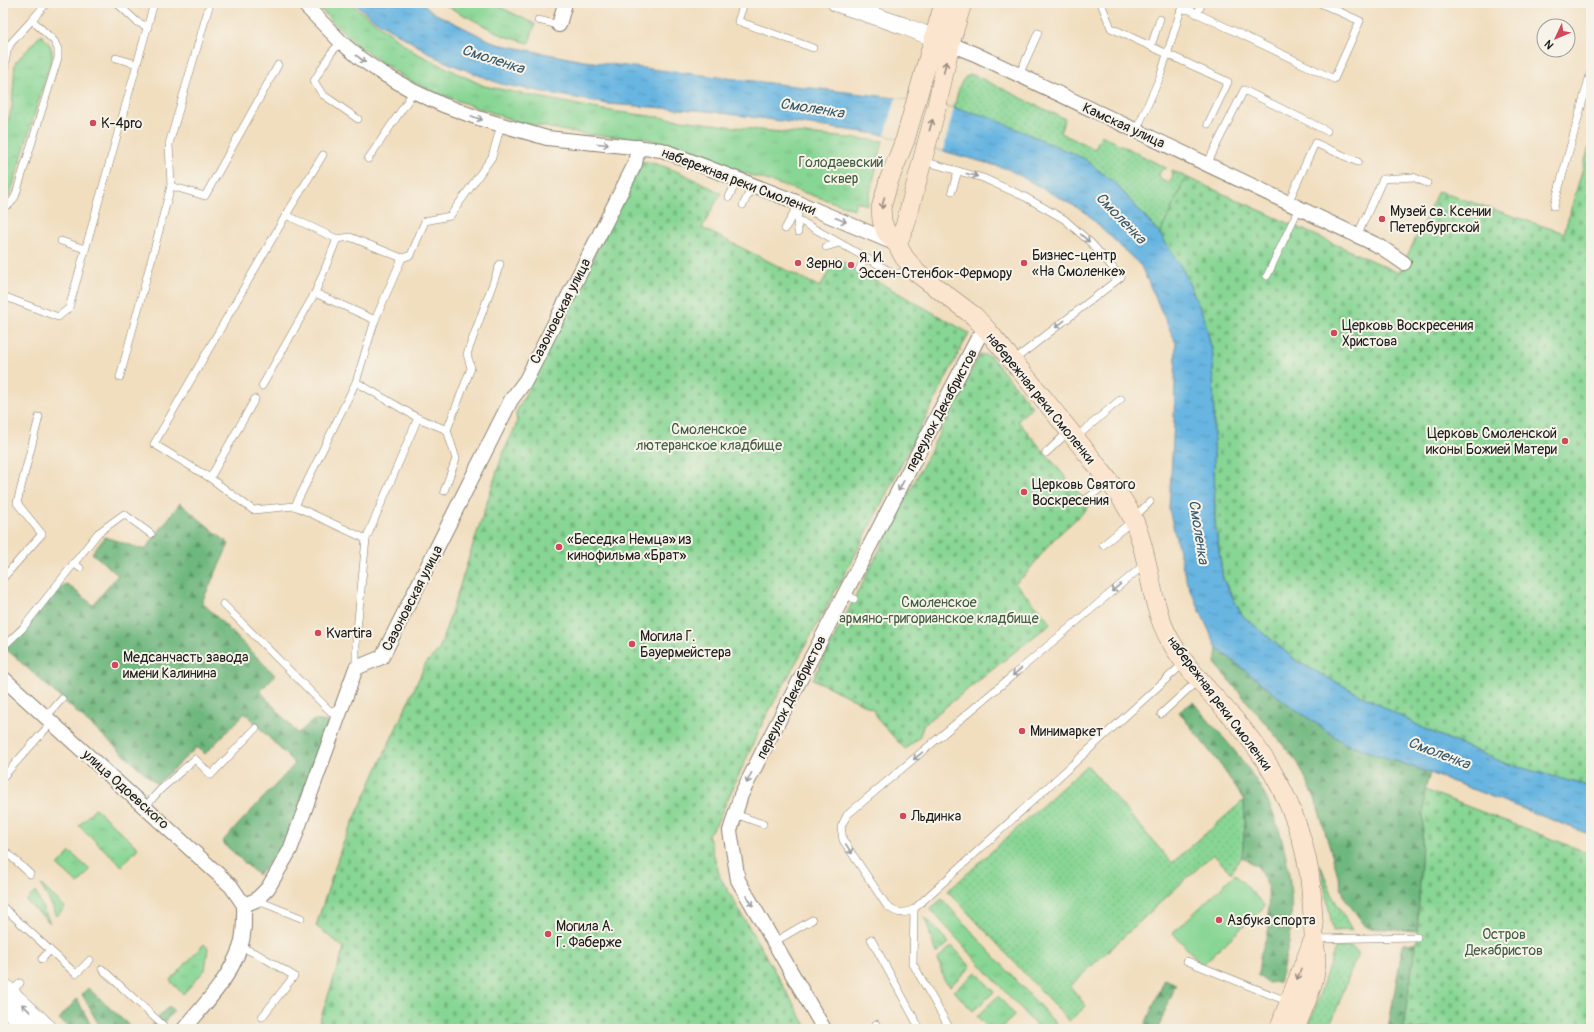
<svg xmlns="http://www.w3.org/2000/svg" width="1594" height="1032" font-family="Pangolin,sans-serif">
	<style>
		.grass { fill: url(#grass-dots); stroke: #527958 }
		.forest { fill: url(#forest-firs); stroke: #456a4d }
		.cemetery { fill: url(#cemetery-stones); stroke: #527958 }
		.park { fill: url(#park-tufts); stroke: #527958 }
		.pitch { fill: #88d694; stroke: #527958 }
		.water { fill: url(#water-ripples); stroke: #42687e }
		.pier { fill: #f1debf }
		.lines { fill: none; stroke-linecap: round; stroke-linejoin: round }
		.service-casing { stroke: #867d6e; stroke-width: 8 }
		.minor-casing { stroke: #867d6e; stroke-width: 16 }
		.tertiary-casing { stroke: #867d6e; stroke-width: 18 }
		.secondary-casing { stroke: #867d6e; stroke-width: 20 }
		.service { stroke: #fff; stroke-width: 7 }
		.minor { stroke: #fff; stroke-width: 14 }
		.tertiary { stroke: #fff; stroke-width: 17 }
		.secondary { stroke: #fce5cf; stroke-width: 19 }
		.oneway { stroke: #999 }
		.oneway2 { stroke: #978b7e }
		.poi-dot { fill: #d1495b; stroke: #f7f3e8; stroke-width: 1.5 }
		.labels { text-anchor: middle; stroke-width: 4; stroke-linejoin: round; paint-order: stroke }
		.poi-label { font-size: 14px; fill: #1c1c1c; stroke: #f7f3e8; text-anchor: start }
		.street-label { font-size: 14px; fill: #1c1c1c; stroke: #f7f3e8 }
		.park-label { font-size: 14px; fill: #425d46; stroke: #f7f3e8 }
		.water-label { font-size: 15px; font-style: italic; fill: #3a596b; stroke: #f7f3e8 }
	</style>
	<defs>
		<pattern id="grass-dots" width="8" height="8" patternUnits="userSpaceOnUse"><rect width="8" height="8" fill="#88d694"/><path d="M2 2h.1M6 6h.1" fill="none" stroke="#75b77f" stroke-width="1.8" stroke-linecap="round"/></pattern>
		<pattern id="forest-firs" width="22" height="20" patternUnits="userSpaceOnUse"><rect width="22" height="20" fill="#6eb77e"/><path d="M5 1l3.5 6h-7zM16 11l3.5 6h-7z" fill="#5a9466"/></pattern>
		<pattern id="cemetery-stones" width="16" height="16" patternUnits="userSpaceOnUse"><rect width="16" height="16" fill="#88d694"/><path d="M2 7V4a2 2 0 0 1 4 0v3zM10 15v-3a2 2 0 0 1 4 0v3z" fill="#75b77f"/></pattern>
		<pattern id="park-tufts" width="24" height="20" patternUnits="userSpaceOnUse"><rect width="24" height="20" fill="#88d694"/><path d="M3 7l-1-3M5 7V3M7 7l1-3M15 17l-1-3M17 17v-4M19 17l1-3" fill="none" stroke="#75b77f"/></pattern>
		<pattern id="water-ripples" width="26" height="14" patternUnits="userSpaceOnUse"><rect width="26" height="14" fill="#68b5e1"/><path d="M2 4q2-2 4 0t4 0M15 11q2-2 4 0t4 0" fill="none" stroke="#5592b6"/></pattern>
	</defs>
	<rect width="100%" height="100%" fill="#f7f3e8"/>
	<filter id="ink" filterUnits="userSpaceOnUse"><feTurbulence type="fractalNoise" baseFrequency=".025" numOctaves="2"/><feDisplacementMap in="SourceGraphic" scale="8" xChannelSelector="R" yChannelSelector="G"/><feConvolveMatrix kernelMatrix="1 2 1 2 8 2 1 2 1" color-interpolation-filters="sRGB"/></filter>
	<filter id="wash" filterUnits="userSpaceOnUse"><feTurbulence type="fractalNoise" baseFrequency=".012" numOctaves="4" result="noise"/><feDisplacementMap in="SourceGraphic" scale="16" xChannelSelector="R" yChannelSelector="G"/><feGaussianBlur stdDeviation="0.9" result="paint"/><feColorMatrix in="noise" values="0 0 0 0 0 0 0 0 0 0 0 0 0 0 0 0 0 1.4 0 .05"/><feComposite in="paint" operator="in"/></filter>
	<g filter="url(#wash)">
		<rect width="100%" height="100%" fill="#f1debf"/>
		<g class="grass">
			<path d="M969,75H974L1065,119L1060,133L1095,149L1101,135L1166,168L1161,170L1159,175L1161,180L1166,182L1171,180L1173,175L1171,170L1186,177L1160,234L1115,183L954,108C957,97 959,79 969,75Z"/>
			<polygon points="1087,765 1172,863 1244,800 1245,824 1242,857 1231,873 1213,854 1070,986 1086,1006 1069,1021 948,891"/>
			<polygon points="1320,864 1334,899 1352,930 1333,931"/>
			<polygon points="1352,947 1358,953 1329,1029 1308,1029 1335,948"/>
		</g>
		<g class="forest">
			<polygon points="180,503 229,544 202,602 275,675 260,691 298,734 313,720 329,722 285,845 258,875 222,842 295,764 245,713 205,754 197,747 157,784 5,648 58,588 67,584 93,605 118,575 92,553 105,537 145,550"/>
			<polygon points="1217,648 1285,702 1344,743 1430,773 1425,790 1417,931 1367,928 1345,899 1315,798 1298,763 1215,663"/>
			<path d="M1193,702C1214,728 1242,756 1259,785C1284,827 1294,880 1291,928C1289,947 1284,964 1279,982L1268,983L1258,976L1260,957L1269,928L1268,886L1258,867L1242,857L1245,824L1244,800L1222,767L1179,712Z"/>
			<polygon points="1416,943 1403,1029 1388,1029 1403,944"/>
			<polygon points="1165,979 1176,984 1158,1029 1143,1029"/>
			<polygon points="88,988 133,1029 101,1029 82,994"/>
			<polygon points="77,999 93,1029 70,1029 59,1019"/>
			<polygon points="169,1006 174,1011 158,1029 148,1029"/>
		</g>
		<g class="cemetery">
			<polygon points="1591,140 1591,787 1504,763 1425,729 1298,662 1242,615 1223,579 1215,523 1213,355 1204,317 1183,270 1160,234 1186,177 1399,273 1438,191 1564,233"/>
			<path d="M641,161C670,165 696,180 721,193L702,228L820,287L836,258L969,333L852,561L762,724L716,825L708,834L720,877L808,1029H317L344,948L316,926L342,846L426,663L439,650L502,456L517,423L516,413Z"/>
			<polygon points="980,354 990,356 1032,406 1018,421 1090,506 1053,540 1025,575 1015,583 1051,623 924,724 919,738 905,749 877,719 873,709 813,679"/>
			<polygon points="1425,790 1591,854 1591,1029 1403,1029 1417,937"/>
		</g>
		<g class="park">
			<polygon points="315,3 350,3 414,52 484,86 603,110 759,130 883,141 867,205 856,201 854,209 711,162 681,148 648,139 588,135 518,122 447,97 410,81 385,65 356,45 332,21"/>
			<polygon points="441,3 494,3 500,7 535,24 529,43 504,36"/>
			<path d="M41,35C48,42 53,46 52,57L10,195L7,200L3,201V137L12,107L15,63Z"/>
			<polygon points="95,808 138,848 122,866 79,826"/>
			<polygon points="70,852 90,870 78,884 58,866"/>
			<polygon points="41,885 65,907 57,916"/>
			<polygon points="35,892 50,923 26,901"/>
			<polygon points="942,899 1059,1027 1056,1029 1039,1029 930,909"/>
			<polygon points="925,917 949,943 936,954"/>
			<polygon points="204,944 208,948 205,970 183,994 170,981"/>
			<polygon points="952,946 971,967 950,986 944,980 938,959"/>
			<polygon points="976,972 994,992 973,1011 954,991"/>
			<polygon points="998,996 1015,1015 1000,1029 989,1029 977,1016"/>
		</g>
		<polygon class="pitch" points="1235,874 1265,906 1202,965 1173,933"/>
		<polygon class="water" points="354,3 422,3 434,13 497,44 583,61 896,98 954,108 987,116 1083,158 1115,183 1160,234 1183,270 1204,317 1213,355 1215,523 1223,579 1242,615 1298,662 1425,729 1504,763 1591,787 1591,835 1430,773 1344,743 1285,702 1217,648 1186,580 1169,509 1174,422 1176,343 1141,266 1085,212 1008,169 885,135 707,111 608,104 501,84 441,60 375,20"/>
		<polygon class="pier" points="896,98 954,108 943,151 885,135"/>
	</g>
	<g filter="url(#ink)">
		<g class="lines">
			<g class="service-casing">
				<g id="service">
					<polyline points="117,3 137,22 148,27"/>
					<polyline points="744,3 738,21 813,48"/>
					<polyline points="1101,3 1111,28 1228,82 1208,124"/>
					<polyline points="1182,9 1190,10 1334,79 1360,21 1320,3"/>
					<polyline points="1197,14 1202,3"/>
					<polyline points="32,20 44,6"/>
					<polyline points="538,20 559,25"/>
					<polyline points="341,42 331,53 314,81 322,94 358,119"/>
					<polyline points="1151,46 1160,19"/>
					<polyline points="116,58 137,64"/>
					<polyline points="1019,75 1038,33"/>
					<polyline points="3,78 7,51 11,43 32,20 54,41 58,49 58,58 15,197 10,204 3,207"/>
					<polyline points="1136,131 1160,77 1183,3"/>
					<polyline points="323,155 286,215 154,444 210,478 253,510 295,506 366,539"/>
					<polyline points="368,159 407,102 413,91"/>
					<polyline points="923,161 983,178 1025,197 1064,219 1091,243 1121,277 1014,360"/>
					<polyline points="1207,164 1244,90 1327,131"/>
					<polyline points="171,186 205,196 278,65"/>
					<polyline points="952,191 958,171"/>
					<polyline points="729,197 738,179"/>
					<polyline points="799,203 797,219 893,273 913,273"/>
					<polyline points="1288,203 1315,143 1358,162"/>
					<polyline points="743,205 753,185"/>
					<polyline points="1554,206 1591,71"/>
					<polyline points="286,215 337,239 350,237 402,258 411,255 425,221 450,216 492,157 501,125"/>
					<polyline points="797,219 798,232"/>
					<polyline points="785,229 797,207"/>
					<polyline points="1357,236 1383,179 1413,177 1427,183"/>
					<polyline points="61,241 85,249"/>
					<polyline points="826,247 839,243"/>
					<polyline points="402,258 375,320 356,382 418,418 447,430"/>
					<polyline points="859,270 865,258"/>
					<polyline points="1267,276 1299,208"/>
					<polyline points="315,293 337,239"/>
					<polyline points="3,296 58,317 69,308 154,3"/>
					<polyline points="120,377 171,186 169,144 210,3"/>
					<polyline points="262,386 315,293 375,320"/>
					<polyline points="1075,438 1121,399"/>
					<polyline points="1046,453 1069,431"/>
					<polyline points="210,478 255,399"/>
					<polyline points="444,491 456,459 447,430 471,368 467,354 500,264"/>
					<polyline points="1085,500 1109,482"/>
					<polyline points="295,506 356,382"/>
					<polyline points="1134,517 1150,502"/>
					<polyline points="1103,545 1132,521"/>
					<polyline points="73,563 80,568"/>
					<path d="M1145,564L847,815L841,827L843,840L887,906C897,914 902,915 914,909L1185,662"/>
					<polyline points="3,578 42,534 17,503 39,417"/>
					<polyline points="845,593 854,599"/>
					<polyline points="223,604 331,712 341,706"/>
					<polyline points="3,647 22,629 98,533 124,514 151,534"/>
					<polyline points="356,668 356,640 366,539 418,418"/>
					<polyline points="1161,714 1198,680"/>
					<polyline points="46,717 62,699"/>
					<polyline points="3,777 52,722"/>
					<polyline points="145,807 160,790 195,759 211,775 256,728"/>
					<polyline points="735,814 763,824"/>
					<polyline points="3,849 30,874"/>
					<polyline points="256,900 301,918"/>
					<polyline points="3,907 76,974 90,960"/>
					<polyline points="914,909 913,964 950,1029"/>
					<polyline points="871,939 920,1029"/>
					<polyline points="1314,939 1417,937"/>
					<polyline points="774,942 812,920"/>
					<polyline points="241,947 259,955 294,976 262,1017"/>
					<polyline points="42,959 50,950"/>
					<polyline points="1187,961 1289,1002"/>
					<polyline points="102,969 167,1029"/>
					<polyline points="10,993 20,983"/>
					<polyline points="876,1024 878,1029"/>
				</g>
			</g>
			<g class="minor-casing">
				<g id="minor">
					<polyline points="303,3 341,42 361,59 380,72 413,91 443,105 481,119 547,138 662,150 799,203 894,243"/>
					<polyline points="559,25 565,3"/>
					<polyline points="950,44 975,54 1381,247 1404,263"/>
					<polyline points="3,678 231,886 244,905"/>
					<polyline points="244,905 256,900 268,888 290,850 356,668 382,657 511,400 526,380 635,164 638,147"/>
					<path d="M184,1029C205,1004 229,979 240,948C245,934 244,919 244,905"/>
					<polyline points="824,1029 738,880 730,831 741,795 767,743 978,338 987,330"/>
				</g>
			</g>
			<g class="tertiary-casing">
				<g id="tertiary">
					<polyline points="836,3 904,26 947,43"/>
					<polyline points="3,986 49,1029"/>
					<polyline points="3,1005 29,1029"/>
				</g>
			</g>
			<g class="secondary-casing">
				<g id="secondary">
					<path d="M944,3L905,140L889,180L881,208L882,221L886,232L897,244L904,257L917,273L974,316L987,330C1022,372 1057,415 1091,458C1106,478 1124,498 1134,521C1151,560 1149,603 1170,640C1189,674 1220,701 1244,731C1277,772 1300,819 1309,872C1312,893 1313,914 1314,936C1314,944 1316,952 1316,960C1316,983 1303,1007 1295,1029"/>
					<polyline points="897,244 905,226 937,105 950,44 962,3"/>
					<polyline points="1279,1029 1312,943"/>
				</g>
			</g>
			<use href="#service" class="service"/>
			<use href="#minor" class="minor"/>
			<use href="#tertiary" class="tertiary"/>
			<use href="#secondary" class="secondary"/>
		</g>
		<defs><path id="oneway-shaft" d="M-6 0H5M1.5-3L5.5 0L1.5 3" fill="none" stroke-width="1.6" stroke-linecap="round" stroke-linejoin="round"/></defs>
		<g class="oneway">
			<use href="#oneway-shaft" transform="translate(361 59) rotate(37)"/>
			<use href="#oneway-shaft" transform="translate(477 118) rotate(20)"/>
			<use href="#oneway-shaft" transform="translate(603 144) rotate(5)"/>
			<use href="#oneway-shaft" transform="translate(972 175) rotate(15)"/>
			<use href="#oneway-shaft" transform="translate(841 220) rotate(22)"/>
			<use href="#oneway-shaft" transform="translate(1085 238) rotate(41)"/>
			<use href="#oneway-shaft" transform="translate(1060 324) rotate(142)"/>
			<use href="#oneway-shaft" transform="translate(901 486) rotate(118)"/>
			<use href="#oneway-shaft" transform="translate(1116 588) rotate(140)"/>
			<use href="#oneway-shaft" transform="translate(1017 672) rotate(140)"/>
			<use href="#oneway-shaft" transform="translate(918 756) rotate(140)"/>
			<use href="#oneway-shaft" transform="translate(749 778) rotate(116)"/>
			<use href="#oneway-shaft" transform="translate(849 849) rotate(56)"/>
			<use href="#oneway-shaft" transform="translate(750 901) rotate(60)"/>
			<use href="#oneway-shaft" transform="translate(26 1008) rotate(-137)"/>
		</g>
		<g class="oneway2">
			<use href="#oneway-shaft" transform="translate(945 67) rotate(-78)"/>
			<use href="#oneway-shaft" transform="translate(931 125) rotate(-74)"/>
			<use href="#oneway-shaft" transform="translate(883 203) rotate(103)"/>
			<use href="#oneway-shaft" transform="translate(1299 974) rotate(110)"/>
		</g>
	</g>
	<g class="poi-dot">
		<circle cx="93" cy="123" r="4"/>
		<circle cx="1382" cy="219" r="4"/>
		<circle cx="798" cy="263" r="4"/>
		<circle cx="1024" cy="263" r="4"/>
		<circle cx="851" cy="265" r="4"/>
		<circle cx="1334" cy="333" r="4"/>
		<circle cx="1565" cy="441" r="4"/>
		<circle cx="1024" cy="492" r="4"/>
		<circle cx="559" cy="547" r="4"/>
		<circle cx="318" cy="633" r="4"/>
		<circle cx="632" cy="644" r="4"/>
		<circle cx="115" cy="665" r="4"/>
		<circle cx="1022" cy="731" r="4"/>
		<circle cx="903" cy="816" r="4"/>
		<circle cx="1219" cy="920" r="4"/>
		<circle cx="548" cy="934" r="4"/>
	</g>
	<g class="labels">
		<g class="poi-label">
			<text x="101" y="128">K-4pro</text>
			<text x="1390" y="216">Музей св. Ксении<tspan x="1390" dy="16">Петербургской</tspan></text>
			<text x="1032" y="260">Бизнес-центр<tspan x="1032" dy="16">«На Смоленке»</tspan></text>
			<text x="859" y="262">Я. И.<tspan x="859" dy="16">Эссен-Стенбок-Фермору</tspan></text>
			<text x="806" y="268">Зерно</text>
			<text x="1342" y="330">Церковь Воскресения<tspan x="1342" dy="16">Христова</tspan></text>
			<text x="1557" y="438" text-anchor="end">Церковь Смоленской<tspan x="1557" dy="16">иконы Божией Матери</tspan></text>
			<text x="1032" y="489">Церковь Святого<tspan x="1032" dy="16">Воскресения</tspan></text>
			<text x="567" y="544">«Беседка Немца» из<tspan x="567" dy="16">кинофильма «Брат»</tspan></text>
			<text x="326" y="638">Kvartira</text>
			<text x="640" y="641">Могила Г.<tspan x="640" dy="16">Бауермейстера</tspan></text>
			<text x="123" y="662">Медсанчасть завода<tspan x="123" dy="16">имени Калинина</tspan></text>
			<text x="1030" y="736">Минимаркет</text>
			<text x="911" y="821">Льдинка</text>
			<text x="1227" y="925">Азбука спорта</text>
			<text x="556" y="931">Могила А.<tspan x="556" dy="16">Г. Фаберже</tspan></text>
		</g>
		<g class="street-label">
			<text transform="translate(1124 125) rotate(25)" y="5">Камская улица</text>
			<text transform="translate(739 181) rotate(21)" y="5">набережная реки Смоленки</text>
			<text transform="translate(560 311) rotate(-63)" y="5">Сазоновская улица</text>
			<text transform="translate(1041 398) rotate(51)" y="5">набережная реки Смоленки</text>
			<text transform="translate(941 410) rotate(-62)" y="5">переулок Декабристов</text>
			<text transform="translate(412 598) rotate(-63)" y="5">Сазоновская улица</text>
			<text transform="translate(791 697) rotate(-63)" y="5">переулок Декабристов</text>
			<text transform="translate(1220 703) rotate(53)" y="5">набережная реки Смоленки</text>
			<text transform="translate(126 789) rotate(42)" y="5">улица Одоевского</text>
		</g>
		<g class="park-label">
			<text x="841" y="167">Голодаевский<tspan x="841" dy="16">сквер</tspan></text>
			<text x="709" y="434">Смоленское<tspan x="709" dy="16">лютеранское кладбище</tspan></text>
			<text x="939" y="607">Смоленское<tspan x="939" dy="16">армяно-григорианское кладбище</tspan></text>
			<text x="1504" y="939">Остров<tspan x="1504" dy="16">Декабристов</tspan></text>
		</g>
		<g class="water-label">
			<text transform="translate(493 59) rotate(18)" y="5">Смоленка</text>
			<text transform="translate(812 108) rotate(9)" y="5">Смоленка</text>
			<text transform="translate(1121 218) rotate(46)" y="5">Смоленка</text>
			<text transform="translate(1199 532) rotate(81)" y="5">Смоленка</text>
			<text transform="translate(1439 753) rotate(21)" y="5">Смоленка</text>
		</g>
	</g>
	<rect width="1594" height="1032" fill="none" stroke="#f7f3e8" stroke-width="16"/>
	<g transform="translate(1556 38) rotate(226)"><circle r="19" fill="#f7f3e8" stroke="#9f9d96"/>
	<path d="M0-3L7 15L0 10L-7 15Z" fill="#d1495b"/>
	<text y="-6" font-size="11" font-weight="bold" text-anchor="middle" fill="#1c1c1c">N</text>
	</g>
</svg>
